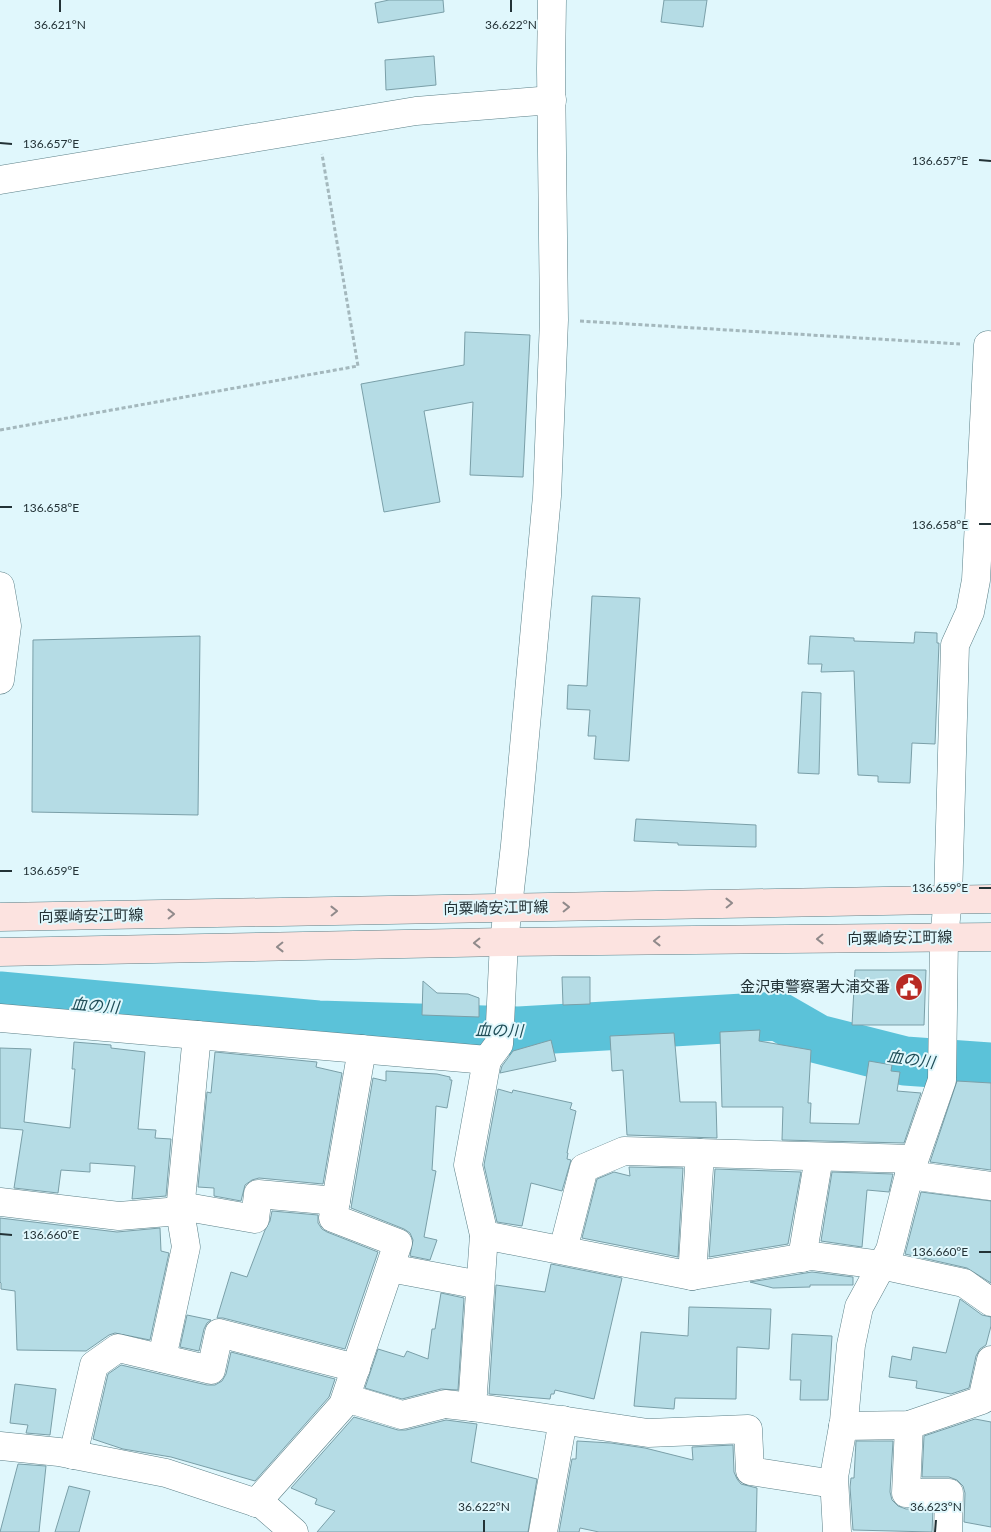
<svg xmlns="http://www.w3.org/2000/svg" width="991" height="1532" font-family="Lato,'Noto Sans JP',sans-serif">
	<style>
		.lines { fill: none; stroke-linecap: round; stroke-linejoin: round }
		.river { stroke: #5bc2d9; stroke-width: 49 }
		.building { fill: #b5dce5; stroke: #7a9fa8 }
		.minor-casing { stroke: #5c8088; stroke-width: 29 }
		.tertiary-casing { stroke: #5c8088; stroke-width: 29 }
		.secondary-casing { stroke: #5c8088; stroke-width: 29 }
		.path { stroke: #a4b8bd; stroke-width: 3; stroke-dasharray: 4 2.5; stroke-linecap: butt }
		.minor { stroke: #fff; stroke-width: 28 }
		.tertiary { stroke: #fff; stroke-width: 28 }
		.secondary { stroke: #fce3e0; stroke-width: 28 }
		.oneway { stroke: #908a8b }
		.ticks { fill: none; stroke: #233236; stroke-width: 2 }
		.labels { text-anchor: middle; stroke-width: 4; stroke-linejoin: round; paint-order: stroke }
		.street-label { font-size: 15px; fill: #233236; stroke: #e0f7fc }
		.poi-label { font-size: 15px; fill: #233236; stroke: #e0f7fc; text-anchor: end }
		.water-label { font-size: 16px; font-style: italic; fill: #1f4d57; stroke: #e0f7fc }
		.ticks-label { font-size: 12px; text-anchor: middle; fill: #233236; stroke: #e0f7fc; stroke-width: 4; stroke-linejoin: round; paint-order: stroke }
	</style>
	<rect width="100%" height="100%" fill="#e0f7fc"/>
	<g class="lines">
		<polyline class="river" points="0,996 318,1025 519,1031 778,1016 818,1039 905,1061 991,1067"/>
	</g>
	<g class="building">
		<polygon points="389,0 443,0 444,12 378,23 375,3"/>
		<polygon points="664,0 707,0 703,27 661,22"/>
		<polygon points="434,56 436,85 386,90 385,60"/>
		<polygon points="465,332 530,335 523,477 470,475 473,402 424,411 440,502 384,512 361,384 464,365"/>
		<polygon points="592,596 640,598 629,761 594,759 596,736 588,736 590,710 567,709 568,685 587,686"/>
		<polygon points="915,632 937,633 937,643 939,643 935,744 912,743 910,783 878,782 878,776 858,775 854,671 821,672 822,664 808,664 810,636 854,638 854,641 914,643"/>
		<polygon points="200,636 198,815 32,812 33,640"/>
		<polygon points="802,692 821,693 819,774 798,773"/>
		<polygon points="636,819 756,825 756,847 678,845 678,843 634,841"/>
		<polygon points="855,970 926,970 924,1025 852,1025"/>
		<polygon points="562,977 590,977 590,1004 563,1005"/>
		<polygon points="423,981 437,993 468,994 479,998 479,1017 422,1015"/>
		<polygon points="760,1030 759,1041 811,1050 808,1103 811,1103 810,1123 859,1124 869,1061 892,1065 891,1071 900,1072 897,1091 921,1093 904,1143 782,1140 783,1107 722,1107 720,1032"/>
		<polygon points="674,1033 680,1102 716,1102 717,1138 627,1135 623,1070 612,1071 610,1036"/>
		<polygon points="551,1040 556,1061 500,1073 502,1066 513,1051"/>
		<polygon points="74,1042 111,1045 111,1048 145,1052 138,1129 156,1130 155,1138 171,1139 166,1196 132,1199 135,1166 90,1163 90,1172 61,1170 58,1193 14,1188 23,1130 0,1128 0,1048 31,1049 24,1122 70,1128 75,1069 72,1069"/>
		<polygon points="215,1052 317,1062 316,1067 342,1073 323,1184 259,1178 252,1180 245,1185 241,1201 214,1196 214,1188 198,1187 207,1092 211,1093"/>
		<polygon points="386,1071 437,1074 450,1077 450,1080 452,1080 447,1108 436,1106 432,1170 436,1171 424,1237 437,1240 430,1260 410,1256 413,1240 410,1233 404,1229 351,1208 373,1078 386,1081"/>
		<polygon points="957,1081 991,1083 991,1170 930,1162"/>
		<polygon points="498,1089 512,1093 513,1090 572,1103 570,1109 576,1111 567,1153 568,1153 567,1159 571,1160 562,1191 531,1183 522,1226 497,1222 484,1165"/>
		<polygon points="629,1167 683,1168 678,1257 582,1238 597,1179 614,1172 630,1176"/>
		<polygon points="715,1169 801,1172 788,1244 709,1257"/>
		<polygon points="832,1172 893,1174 889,1192 867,1190 862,1247 821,1241"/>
		<polygon points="921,1192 991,1201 991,1283 967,1268 905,1254"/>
		<polygon points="272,1211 318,1215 318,1223 322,1229 327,1232 378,1252 345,1349 223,1318 217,1318 231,1272 247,1277 265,1230 270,1221"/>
		<polygon points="0,1218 117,1232 160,1228 161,1251 169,1253 150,1340 115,1333 109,1335 86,1351 17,1350 15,1291 1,1289 1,1283 0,1282"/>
		<polygon points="551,1264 622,1278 594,1399 555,1390 554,1394 551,1394 550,1399 489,1394 496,1285 545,1292"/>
		<polygon points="812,1272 853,1277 853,1285 810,1285 810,1287 773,1288 750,1282"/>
		<polygon points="441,1293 464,1298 458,1390 441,1389 402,1399 365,1388 378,1349 404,1357 407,1351 428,1359 432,1329 435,1329"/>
		<polygon points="960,1299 982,1315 991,1317 991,1326 986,1345 980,1349 976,1356 969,1388 951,1394 916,1388 917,1381 889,1377 892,1356 911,1360 913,1347 946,1353"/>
		<polygon points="689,1307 771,1309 769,1349 737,1347 736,1399 675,1398 674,1409 634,1406 641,1332 688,1336"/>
		<polygon points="187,1315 211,1320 207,1323 204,1329 199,1351 180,1347"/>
		<polygon points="792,1334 832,1336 828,1400 800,1400 801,1380 790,1380"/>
		<polygon points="231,1352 335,1379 329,1397 255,1481 171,1457 123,1449 93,1439 108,1374 121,1365 207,1385 215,1385 222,1381 226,1374"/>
		<polygon points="15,1384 56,1389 50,1435 26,1433 28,1425 10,1423"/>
		<polygon points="354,1417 398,1430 406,1430 446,1420 477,1424 471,1462 537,1479 528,1532 317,1532 335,1511 315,1504 317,1499 291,1488"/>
		<polygon points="975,1419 991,1422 991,1527 964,1522 965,1493 963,1486 957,1480 949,1477 922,1477 924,1436"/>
		<polygon points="577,1441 611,1443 645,1448 693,1460 692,1447 733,1445 734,1472 737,1479 741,1484 757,1488 756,1532 599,1532 580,1528 579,1532 559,1532 572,1459 576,1459"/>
		<polygon points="856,1441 893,1441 890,1492 892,1500 898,1506 906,1509 933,1509 932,1532 853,1530 850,1487 851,1478 854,1478"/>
		<polygon points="18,1464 46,1466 39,1532 0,1532"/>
		<polygon points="69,1486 90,1491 79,1532 55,1532"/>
	</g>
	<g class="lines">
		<g class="minor-casing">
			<g id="minor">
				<polyline points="0,180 416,111 552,100"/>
				<polyline points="0,586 7,626 0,680"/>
				<polyline points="0,1018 487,1060 499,1044 504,942"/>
				<polyline points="487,1060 468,1165 484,1235 692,1276 812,1256 881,1265 964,1283 991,1302"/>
				<polyline points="909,1175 991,1186"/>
				<polyline points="0,1202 119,1216 180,1211"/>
				<polyline points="181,1206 255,1219 258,1194 336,1201"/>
				<polyline points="484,1235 472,1407 648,1433 748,1429 750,1471 834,1484"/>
				<polyline points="563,1250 584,1168 624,1151 914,1159"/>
				<polyline points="802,1258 819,1157"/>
				<polyline points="390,1268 480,1285"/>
				<polyline points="692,1276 700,1153"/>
				<polyline points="162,1358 186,1247 180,1211 197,1035"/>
				<polyline points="346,1398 402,1415 445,1404 472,1407"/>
				<polyline points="909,1425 906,1493 949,1493 948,1532"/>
				<polyline points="843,1426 909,1425 982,1400 991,1360"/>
				<polyline points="0,1446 59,1452 166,1473 263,1505 294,1532"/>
				<polyline points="73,1455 94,1365 118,1348 211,1370 219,1333 356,1368"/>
				<polyline points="256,1503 343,1405 398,1243 333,1218 362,1049"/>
				<polyline points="543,1532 563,1420"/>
				<polyline points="837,1532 834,1477 844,1421 851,1345 859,1307 890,1250 909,1175 942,1080 944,938 948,899 955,645 970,612 976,580 988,345"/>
			</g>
		</g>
		<g class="tertiary-casing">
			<polyline id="tertiary" points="504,942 515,845 547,496 554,320 551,69 552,0"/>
		</g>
		<g class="secondary-casing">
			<g id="secondary">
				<polyline points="0,917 991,899"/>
				<polyline points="0,952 504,942 991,937"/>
			</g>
		</g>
		<g class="path">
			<polyline points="580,321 960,344"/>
			<polyline points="0,430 358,366 322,154"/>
		</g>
		<use href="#minor" class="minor"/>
		<use href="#tertiary" class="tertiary"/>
		<use href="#secondary" class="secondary"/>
	</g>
	<defs><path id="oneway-chevron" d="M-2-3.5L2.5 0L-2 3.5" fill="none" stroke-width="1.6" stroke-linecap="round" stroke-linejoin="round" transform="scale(1.25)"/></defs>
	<g class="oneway">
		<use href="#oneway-chevron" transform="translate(729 903) rotate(-1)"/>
		<use href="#oneway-chevron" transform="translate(566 907) rotate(-1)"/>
		<use href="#oneway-chevron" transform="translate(334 911) rotate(-1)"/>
		<use href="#oneway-chevron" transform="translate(171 914) rotate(-1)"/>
		<use href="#oneway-chevron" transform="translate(820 939) rotate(179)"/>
		<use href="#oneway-chevron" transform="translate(657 941) rotate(179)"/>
		<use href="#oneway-chevron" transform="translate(477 943) rotate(179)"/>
		<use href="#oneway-chevron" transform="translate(280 947) rotate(179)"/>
	</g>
	<path class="ticks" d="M60,12V0M511,12V0M0,143L12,144M979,160L991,161M0,507H12M979,524H991M0,871H12M979,888H991M0,1234L12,1235M979,1252H991M484,1532V1520M935,1532L936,1520"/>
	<defs>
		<g id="civic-disc" transform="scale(1.4375)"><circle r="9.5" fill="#b82a24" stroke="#e0f7fc"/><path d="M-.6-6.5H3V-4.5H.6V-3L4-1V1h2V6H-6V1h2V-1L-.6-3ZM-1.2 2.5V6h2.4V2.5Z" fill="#fff"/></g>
	</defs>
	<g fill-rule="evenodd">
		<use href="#civic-disc" x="909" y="987"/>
	</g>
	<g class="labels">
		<g class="street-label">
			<text transform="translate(496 908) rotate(-1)" y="5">向粟崎安江町線</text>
			<text transform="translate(91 916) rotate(-1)" y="5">向粟崎安江町線</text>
			<text transform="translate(900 938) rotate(-1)" y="5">向粟崎安江町線</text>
		</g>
		<g class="poi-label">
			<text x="890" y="992">金沢東警察署大浦交番</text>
		</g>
		<g class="water-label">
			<text transform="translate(95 1005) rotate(5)" y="6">血の川</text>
			<text transform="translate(499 1030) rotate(1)" y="6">血の川</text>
			<text transform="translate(911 1059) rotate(8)" y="6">血の川</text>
		</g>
	</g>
	<g class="ticks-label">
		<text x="60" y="29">36.621°N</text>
		<text x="511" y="29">36.622°N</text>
		<text x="51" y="148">136.657°E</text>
		<text x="940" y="165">136.657°E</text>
		<text x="51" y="512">136.658°E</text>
		<text x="940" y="529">136.658°E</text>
		<text x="51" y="875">136.659°E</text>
		<text x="940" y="892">136.659°E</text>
		<text x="51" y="1239">136.660°E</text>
		<text x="940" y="1256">136.660°E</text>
		<text x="484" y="1511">36.622°N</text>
		<text x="936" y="1511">36.623°N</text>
	</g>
</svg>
